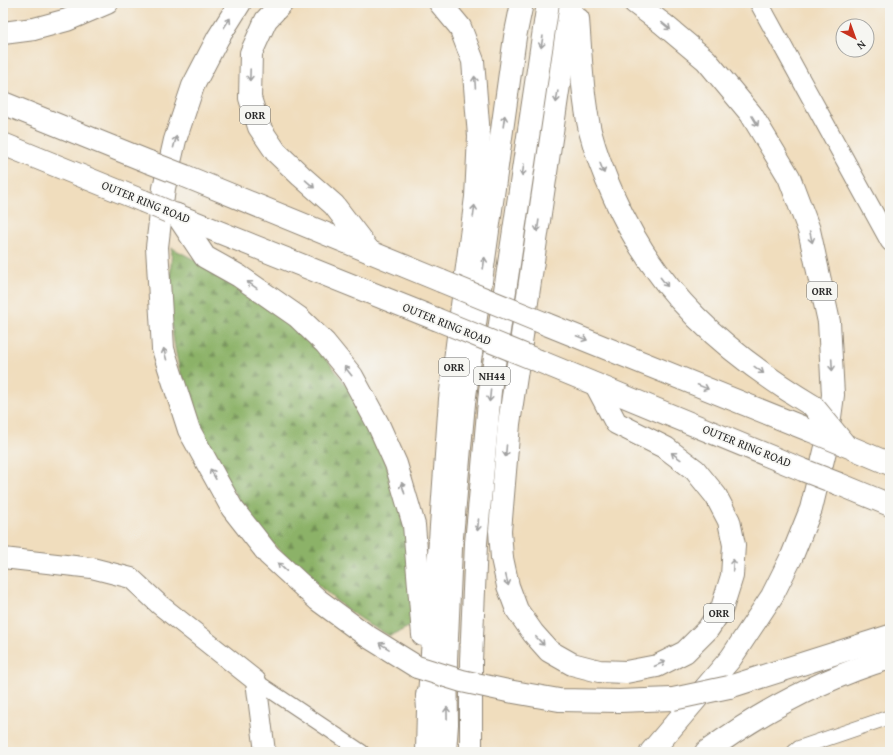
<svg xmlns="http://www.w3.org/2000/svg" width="893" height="755" font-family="'Gentium Book Plus',serif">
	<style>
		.forest { fill: url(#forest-firs); stroke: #5c6e4a }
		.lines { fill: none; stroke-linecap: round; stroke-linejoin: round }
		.minor-casing { stroke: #8e8474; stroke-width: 16 }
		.tertiary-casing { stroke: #8e8474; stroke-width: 20 }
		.secondary-casing { stroke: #8e8474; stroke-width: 22 }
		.trunk-casing { stroke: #8e8474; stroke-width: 24 }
		.motorway-casing { stroke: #8e8474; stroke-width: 24 }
		.minor { stroke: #fff; stroke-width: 14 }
		.tertiary { stroke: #fff; stroke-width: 18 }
		.secondary { stroke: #fff; stroke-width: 20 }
		.trunk { stroke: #fff; stroke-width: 22 }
		.motorway { stroke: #fff; stroke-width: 22 }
		.motorway-bridge-casing { stroke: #8e8474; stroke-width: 24; stroke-linecap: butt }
		.motorway-bridge { stroke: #fff; stroke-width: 22 }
		.oneway { stroke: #a0a0a0 }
		.labels { text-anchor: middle; stroke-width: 3.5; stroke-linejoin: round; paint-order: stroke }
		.shield { fill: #f6f6f2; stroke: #686867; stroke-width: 1 }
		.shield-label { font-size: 11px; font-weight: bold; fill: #2b2b2b }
		.street-label { font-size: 12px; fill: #2b2b2b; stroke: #f6f6f2 }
	</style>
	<defs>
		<pattern id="forest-firs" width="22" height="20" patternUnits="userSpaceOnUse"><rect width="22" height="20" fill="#8cb268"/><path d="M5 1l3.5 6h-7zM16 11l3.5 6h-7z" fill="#739156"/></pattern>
	</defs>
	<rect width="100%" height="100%" fill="#f6f6f2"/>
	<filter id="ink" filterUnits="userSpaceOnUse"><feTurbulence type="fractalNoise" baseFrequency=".025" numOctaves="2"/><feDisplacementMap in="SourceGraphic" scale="8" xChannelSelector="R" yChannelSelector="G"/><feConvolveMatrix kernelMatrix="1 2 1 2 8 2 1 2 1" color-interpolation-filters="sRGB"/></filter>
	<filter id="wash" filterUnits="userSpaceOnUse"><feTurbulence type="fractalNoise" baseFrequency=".012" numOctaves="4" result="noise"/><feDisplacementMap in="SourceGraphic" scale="16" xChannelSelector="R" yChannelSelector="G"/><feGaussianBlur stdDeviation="0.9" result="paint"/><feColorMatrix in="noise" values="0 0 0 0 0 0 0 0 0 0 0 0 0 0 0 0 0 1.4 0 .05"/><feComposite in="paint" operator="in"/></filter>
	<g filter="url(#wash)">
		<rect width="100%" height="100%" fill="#f0ddbd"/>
		<path class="forest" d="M172,248L212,269L295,328L328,361L352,393L371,424L402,505L417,623L390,636C381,631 371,626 362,620C342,607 325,591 308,576C297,566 284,556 274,545C223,487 184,413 173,336C169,307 170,277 172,248Z"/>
	</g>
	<g filter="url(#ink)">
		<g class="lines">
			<g class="minor-casing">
				<g id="minor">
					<polyline points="256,681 362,752"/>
					<polyline points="794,752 799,748 890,717"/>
				</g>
			</g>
			<g class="tertiary-casing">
				<polyline id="tertiary" points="759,3 890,242"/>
			</g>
			<g class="secondary-casing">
				<polyline id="secondary" points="3,558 92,568 131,578 160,605 256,681 265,752"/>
			</g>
			<g class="trunk-casing">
				<g id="trunk">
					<polyline points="445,752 447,724 446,660 451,548 464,403 515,37 522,3"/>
					<polyline points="471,752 471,661 476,543 490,391 548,3"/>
				</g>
			</g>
			<g class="motorway-casing">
				<g id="motorway">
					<polyline points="240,3 218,38 193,86 175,140 164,188 157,247 163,349 189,430 232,508 269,555 318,600 367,636 417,667"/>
					<polyline points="282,3 266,20 251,53 250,98 259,127 276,152 301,176 334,205 370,252"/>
					<polyline points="571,3 509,424 500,531 502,558 508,586 517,610 533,633 549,651 572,664 599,671 626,672 657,666 685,652 708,629 722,608 732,576 734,545 729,521 716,496 695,470 666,448 616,423 596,385"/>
					<polyline points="635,3 663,24 706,60 751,114 789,177 809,230 829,322 833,395 826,447 811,509 792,556 772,596 731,658 651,752"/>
					<path d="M578,19C581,57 582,94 590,131C596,154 604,175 614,197C656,292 725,353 813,406"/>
					<polyline points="3,33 34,29 67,20 107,3"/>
					<polyline points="3,103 149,162"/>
					<polyline points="3,144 143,201"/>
					<polyline points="185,176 441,281"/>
					<polyline points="174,214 436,319"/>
					<polyline points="177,215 205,257 239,276 298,317 325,343 352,376 378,424 396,464 414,525 423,635"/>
					<polyline points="546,324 809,430"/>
					<polyline points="539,361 803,470"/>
					<polyline points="845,445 890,464"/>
					<polyline points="839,484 890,505"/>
					<polyline points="729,687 890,636"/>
					<polyline points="508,691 559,700 619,701 673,699"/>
					<polyline points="428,710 450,399 476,197 479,136 473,61 460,27 440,3"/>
					<polyline points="427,752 428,710 427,695"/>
					<path d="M706,752C762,711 824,678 890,658"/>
				</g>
			</g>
			<use href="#minor" class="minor"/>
			<use href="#tertiary" class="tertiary"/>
			<use href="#secondary" class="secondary"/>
			<use href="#trunk" class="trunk"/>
			<use href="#motorway" class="motorway"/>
			<g class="motorway-bridge-casing">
				<g id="motorway-bridge">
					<polyline points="149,162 185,176"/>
					<polyline points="143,201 169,212"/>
					<polyline points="441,281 546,324"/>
					<polyline points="436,319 539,361"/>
					<polyline points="813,406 845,445"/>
					<polyline points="809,430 843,444"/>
					<polyline points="803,470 839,484"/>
					<polyline points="417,667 462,681 508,691"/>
					<polyline points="673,699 729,687"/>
				</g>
			</g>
			<use href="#motorway-bridge" class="motorway-bridge"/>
		</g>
		<defs><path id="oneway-shaft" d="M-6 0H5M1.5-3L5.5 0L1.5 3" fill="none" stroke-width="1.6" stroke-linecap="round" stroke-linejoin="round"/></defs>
		<g class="oneway">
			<use href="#oneway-shaft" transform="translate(227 23) rotate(-57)"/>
			<use href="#oneway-shaft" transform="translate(666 26) rotate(40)"/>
			<use href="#oneway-shaft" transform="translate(542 42) rotate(99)"/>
			<use href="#oneway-shaft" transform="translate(250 75) rotate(92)"/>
			<use href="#oneway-shaft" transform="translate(475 82) rotate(-94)"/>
			<use href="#oneway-shaft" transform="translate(557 97) rotate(98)"/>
			<use href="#oneway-shaft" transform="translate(504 121) rotate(-82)"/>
			<use href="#oneway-shaft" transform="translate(755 121) rotate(59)"/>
			<use href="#oneway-shaft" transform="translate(175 142) rotate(-75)"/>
			<use href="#oneway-shaft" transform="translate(602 168) rotate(68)"/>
			<use href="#oneway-shaft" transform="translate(523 170) rotate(99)"/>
			<use href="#oneway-shaft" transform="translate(310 184) rotate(41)"/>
			<use href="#oneway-shaft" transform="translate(474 211) rotate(-83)"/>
			<use href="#oneway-shaft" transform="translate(538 226) rotate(98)"/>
			<use href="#oneway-shaft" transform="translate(811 237) rotate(77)"/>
			<use href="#oneway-shaft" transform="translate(484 263) rotate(-82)"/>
			<use href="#oneway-shaft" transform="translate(664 282) rotate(52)"/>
			<use href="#oneway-shaft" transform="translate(252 285) rotate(-145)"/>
			<use href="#oneway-shaft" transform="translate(582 338) rotate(22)"/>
			<use href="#oneway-shaft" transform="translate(165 354) rotate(-105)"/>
			<use href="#oneway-shaft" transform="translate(832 365) rotate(87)"/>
			<use href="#oneway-shaft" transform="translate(759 370) rotate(36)"/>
			<use href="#oneway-shaft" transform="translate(348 371) rotate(-129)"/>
			<use href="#oneway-shaft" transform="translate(703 387) rotate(22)"/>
			<use href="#oneway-shaft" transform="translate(490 396) rotate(96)"/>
			<use href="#oneway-shaft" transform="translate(506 451) rotate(95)"/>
			<use href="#oneway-shaft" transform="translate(676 456) rotate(-144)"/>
			<use href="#oneway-shaft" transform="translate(213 474) rotate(-119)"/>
			<use href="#oneway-shaft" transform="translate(403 488) rotate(-106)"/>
			<use href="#oneway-shaft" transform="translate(478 525) rotate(95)"/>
			<use href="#oneway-shaft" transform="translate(733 565) rotate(-87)"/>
			<use href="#oneway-shaft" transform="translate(282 567) rotate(-137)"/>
			<use href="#oneway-shaft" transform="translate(507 580) rotate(76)"/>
			<use href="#oneway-shaft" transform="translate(540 641) rotate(46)"/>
			<use href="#oneway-shaft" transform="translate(384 646) rotate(-149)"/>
			<use href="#oneway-shaft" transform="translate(660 664) rotate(-23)"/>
			<use href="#oneway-shaft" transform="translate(447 713) rotate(-91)"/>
		</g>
	</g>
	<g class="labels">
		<g class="shield">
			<rect x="240" y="106" width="30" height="18" rx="3"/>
			<rect x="807" y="282" width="30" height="18" rx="3"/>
			<rect x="439" y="358" width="30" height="18" rx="3"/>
			<rect x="474" y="367" width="36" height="18" rx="3"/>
			<rect x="704" y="604" width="30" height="18" rx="3"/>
		</g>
		<g class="shield-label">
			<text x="255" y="119">ORR</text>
			<text x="822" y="295">ORR</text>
			<text x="454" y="371">ORR</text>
			<text x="492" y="380">NH44</text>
			<text x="719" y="617">ORR</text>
		</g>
		<g class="street-label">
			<text transform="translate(146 202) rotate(22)" y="4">OUTER RING ROAD</text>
			<text transform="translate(447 324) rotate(22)" y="4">OUTER RING ROAD</text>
			<text transform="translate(747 446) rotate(22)" y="4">OUTER RING ROAD</text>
		</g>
	</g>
	<rect width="893" height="755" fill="none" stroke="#f6f6f2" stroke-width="16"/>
	<g transform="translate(855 38) rotate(139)"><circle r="19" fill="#f6f6f2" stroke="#a5a5a2"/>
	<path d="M0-3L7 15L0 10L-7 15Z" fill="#c8321e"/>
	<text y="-6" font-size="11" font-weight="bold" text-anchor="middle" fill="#2b2b2b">N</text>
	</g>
</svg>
